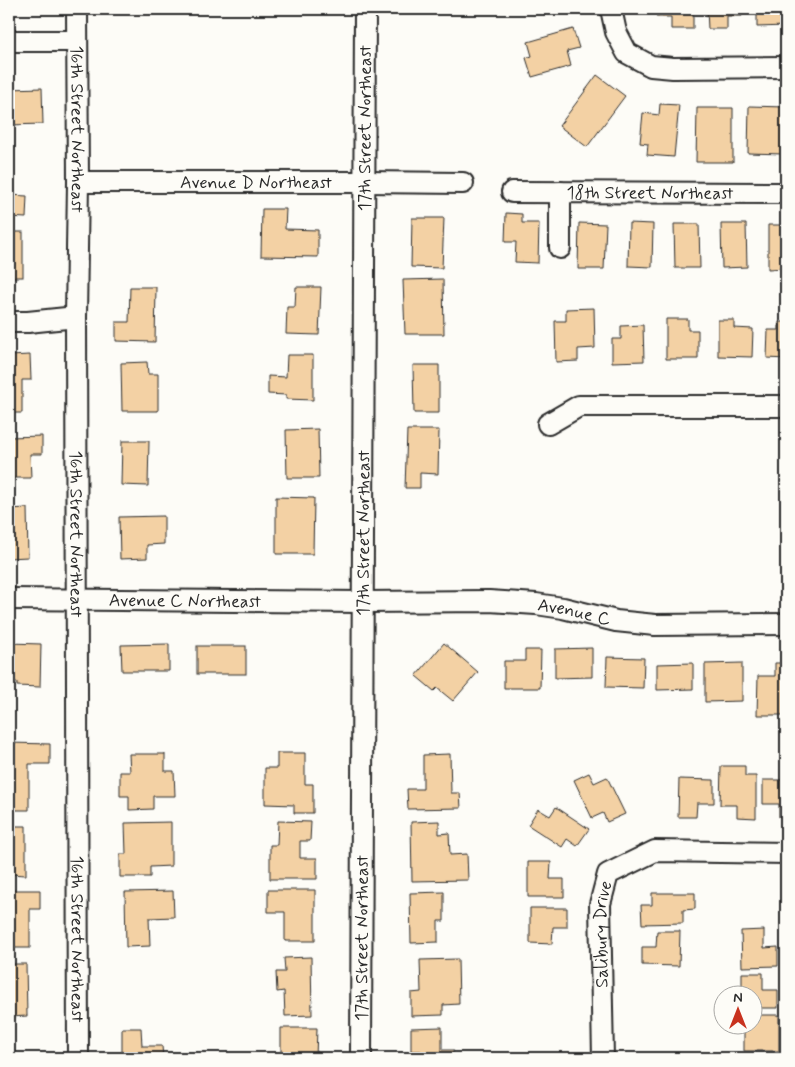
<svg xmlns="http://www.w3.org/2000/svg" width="795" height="1067" font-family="Mynerve,sans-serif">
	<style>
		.building { fill: #f3d1a4; stroke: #2b2b2b }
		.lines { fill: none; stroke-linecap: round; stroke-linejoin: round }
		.minor-casing { stroke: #2b2b2b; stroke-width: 24 }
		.minor { stroke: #fdfcf7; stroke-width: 20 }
		.labels { text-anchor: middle; stroke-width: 4.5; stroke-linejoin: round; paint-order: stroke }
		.street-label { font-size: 18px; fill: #2b2b2b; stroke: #fdfcf7 }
	</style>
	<rect width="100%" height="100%" fill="#fdfcf7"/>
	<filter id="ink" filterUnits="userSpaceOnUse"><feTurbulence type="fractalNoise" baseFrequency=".02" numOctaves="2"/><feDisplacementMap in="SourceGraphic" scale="10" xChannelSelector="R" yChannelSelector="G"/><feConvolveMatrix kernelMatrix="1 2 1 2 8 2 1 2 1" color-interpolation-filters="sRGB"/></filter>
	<g filter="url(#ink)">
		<g class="building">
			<polygon points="657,9 693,9 693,29 671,29 671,17 657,17"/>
			<polygon points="707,9 742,9 742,16 727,16 727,29 708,29"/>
			<polygon points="757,9 786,9 786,26 757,27"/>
			<polygon points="573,29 579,48 567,51 571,66 532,77 526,58 532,56 528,42"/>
			<polygon points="597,75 625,96 587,147 559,126"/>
			<polygon points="42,88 43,124 9,125 9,89"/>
			<polygon points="660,104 679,105 674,157 647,155 648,144 640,143 643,113 659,115"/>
			<polygon points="749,106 784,107 783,154 748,153"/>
			<polygon points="697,108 733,108 733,162 696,162"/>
			<polygon points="9,195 27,196 26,218 9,217"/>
			<polygon points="262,209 286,209 285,229 318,230 318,257 261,256"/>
			<polygon points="506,213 522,214 522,223 539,223 538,263 515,262 516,242 505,242"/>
			<polygon points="412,218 444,218 442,268 411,267"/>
			<polygon points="579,223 606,224 604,269 578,269"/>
			<polygon points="629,223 653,224 652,267 628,266"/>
			<polygon points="674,224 699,224 700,268 675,268"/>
			<polygon points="721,224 746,224 747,267 722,268"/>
			<polygon points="768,225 786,225 786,268 768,269"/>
			<rect x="9" y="232" width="14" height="45"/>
			<polygon points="443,279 444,334 405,334 403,280"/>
			<polygon points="130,287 156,287 155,342 116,341 116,322 129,322"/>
			<polygon points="296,287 321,287 319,335 286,334 287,307 295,307"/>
			<polygon points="594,308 595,348 578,349 578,361 556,362 555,321 566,321 566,309"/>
			<polygon points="666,319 688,319 688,330 698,330 698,359 666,359"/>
			<polygon points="718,320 734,320 734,328 753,329 752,357 718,356"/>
			<polygon points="779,322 786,322 786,359 767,358 768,330 779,330"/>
			<polygon points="643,325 644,361 612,362 612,339 621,339 621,326"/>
			<polygon points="30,355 31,380 22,380 22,413 9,413 9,356"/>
			<polygon points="287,355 313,355 313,400 286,399 286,395 268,394 268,376 286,377"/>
			<polygon points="147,362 148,374 158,374 158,411 122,411 121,363"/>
			<polygon points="413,365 439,365 439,413 414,413"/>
			<polygon points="318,429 319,478 287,478 286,430"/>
			<polygon points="407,430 439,430 438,474 420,473 420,488 405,488"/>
			<polygon points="42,436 42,454 30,454 31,478 9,478 9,437"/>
			<polygon points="122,441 149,441 148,486 121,485"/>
			<polygon points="276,497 314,498 313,554 276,554"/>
			<polygon points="27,508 28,557 9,558 9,509"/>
			<polygon points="164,516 164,544 147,545 147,558 120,559 119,517"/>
			<polygon points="9,643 41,644 40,687 17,686 17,682 9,682"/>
			<polygon points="444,643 478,672 453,701 437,688 434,691 416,676"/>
			<polygon points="169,644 169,671 122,671 121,645"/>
			<rect x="197" y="646" width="49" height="28"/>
			<polygon points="592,648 592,677 555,678 555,649"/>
			<polygon points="525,650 541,650 540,688 504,688 504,661 525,661"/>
			<polygon points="607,657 644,658 643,688 606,687"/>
			<polygon points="693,663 693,689 657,690 657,664"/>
			<polygon points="742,663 742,701 705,702 705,664"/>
			<polygon points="775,663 786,663 786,715 757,715 758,676 775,676"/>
			<polygon points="9,743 50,744 50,764 29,764 29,810 9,810"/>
			<polygon points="277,753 305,753 305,784 313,784 313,813 294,813 294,805 265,804 265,768 277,768"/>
			<polygon points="129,754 165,754 165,771 174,771 175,796 153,796 153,809 129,810 129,796 120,796 120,772 130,772"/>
			<polygon points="450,754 451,793 460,793 461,808 408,809 407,789 423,789 423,755"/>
			<polygon points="721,766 745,766 745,776 756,776 756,818 737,817 737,805 720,805"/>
			<polygon points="589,773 594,783 607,777 625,814 607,822 603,813 592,818 574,780"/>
			<polygon points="679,779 714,780 714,803 697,803 696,817 678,817"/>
			<polygon points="763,780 786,780 786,817 779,817 779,804 763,804"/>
			<polygon points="556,807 589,829 577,846 567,839 562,847 528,825 538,809 550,816"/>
			<polygon points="278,821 311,822 310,841 300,841 300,858 317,858 317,879 270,879 270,845 277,845"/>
			<polygon points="439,821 439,834 449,833 450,855 467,854 468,880 412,881 411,822"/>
			<polygon points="171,822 171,866 150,867 150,877 120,877 120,854 126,854 125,823"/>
			<polygon points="9,826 26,826 26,875 9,874"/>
			<polygon points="528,862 551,862 550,879 564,879 564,897 528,897"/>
			<polygon points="9,890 40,890 40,909 30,909 30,948 9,948"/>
			<polygon points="268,890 315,890 315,941 285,941 285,912 268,912"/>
			<polygon points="173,891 174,917 149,918 150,946 126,947 125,892"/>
			<polygon points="444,892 444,921 438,921 438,942 411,943 410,893"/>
			<polygon points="652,893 695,893 695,909 683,910 683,923 642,924 641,905 652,905"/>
			<polygon points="530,908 567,908 567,927 553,927 552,944 530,943"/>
			<polygon points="764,930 764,948 778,947 778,966 742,967 741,931"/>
			<polygon points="657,931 680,931 679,966 642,965 642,947 656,947"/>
			<polygon points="311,957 312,1015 285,1016 284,991 277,992 276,972 285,972 284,958"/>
			<polygon points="458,959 459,1004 443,1005 443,1015 411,1016 411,993 421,992 420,960"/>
			<polygon points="9,964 26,964 27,1016 9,1017"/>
			<polygon points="742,973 763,973 763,990 778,990 778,1008 752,1008 752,994 742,994"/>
			<polygon points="752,1015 779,1015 779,1051 744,1051 744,1024 752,1024"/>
			<polygon points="442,1027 442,1050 453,1050 453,1058 421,1058 421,1051 411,1051 411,1028"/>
			<polygon points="122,1028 141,1028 142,1046 162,1046 163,1058 122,1058"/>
			<polygon points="281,1028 317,1028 316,1058 281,1058"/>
		</g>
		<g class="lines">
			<g class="minor-casing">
				<g id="minor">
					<path id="s1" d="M77,9L78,182L76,317L78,1058"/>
					<polyline points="611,9 616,32 627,53 651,66 673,68 786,67"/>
					<polyline points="9,41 77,41"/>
					<path id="s2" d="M78,182H364L463,183"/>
					<path id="s3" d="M512,192L786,193"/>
					<polyline points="560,248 560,192"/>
					<polyline points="9,322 28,322 76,317"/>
					<polyline points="548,424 579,406 786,406"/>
					<path id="s4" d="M9,599L362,602L489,601L536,604L563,608L616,621L655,625L786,624"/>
					<path id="s5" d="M361,1058L365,9"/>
					<path id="s6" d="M603,1058L600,904L608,874L655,851L786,853"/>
				</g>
			</g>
			<use href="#minor" class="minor"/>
		</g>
	</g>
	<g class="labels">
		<g class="street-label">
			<text dy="6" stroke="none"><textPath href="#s1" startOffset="120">16th Street Northeast</textPath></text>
			<text dy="6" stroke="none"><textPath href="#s5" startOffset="930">17th Street Northeast</textPath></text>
			<text dy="6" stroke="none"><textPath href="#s2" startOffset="178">Avenue D Northeast</textPath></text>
			<text dy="6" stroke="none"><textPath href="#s3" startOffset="138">18th Street Northeast</textPath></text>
			<text dy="6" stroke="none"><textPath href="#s1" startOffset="525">16th Street Northeast</textPath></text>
			<text dy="6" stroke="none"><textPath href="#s5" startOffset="525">17th Street Northeast</textPath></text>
			<text dy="6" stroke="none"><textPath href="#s4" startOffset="176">Avenue C Northeast</textPath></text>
			<text dy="6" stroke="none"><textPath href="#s4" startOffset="566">Avenue C</textPath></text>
			<text dy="6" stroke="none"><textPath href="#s6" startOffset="124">Salibury Drive</textPath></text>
			<text dy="6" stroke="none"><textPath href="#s1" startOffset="930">16th Street Northeast</textPath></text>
			<text dy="6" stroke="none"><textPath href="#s5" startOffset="120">17th Street Northeast</textPath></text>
		</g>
	</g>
	<rect width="795" height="1067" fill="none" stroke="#fdfcf7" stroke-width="30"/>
	<rect x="15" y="15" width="765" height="1037" fill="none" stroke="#2b2b2b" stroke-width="2" filter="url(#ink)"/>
	<g transform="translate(738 1010)"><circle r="24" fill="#fdfcf7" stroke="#a9a8a5"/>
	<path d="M0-4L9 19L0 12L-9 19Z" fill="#c8321e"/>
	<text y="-8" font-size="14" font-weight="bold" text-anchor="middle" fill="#2b2b2b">N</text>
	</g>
</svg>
